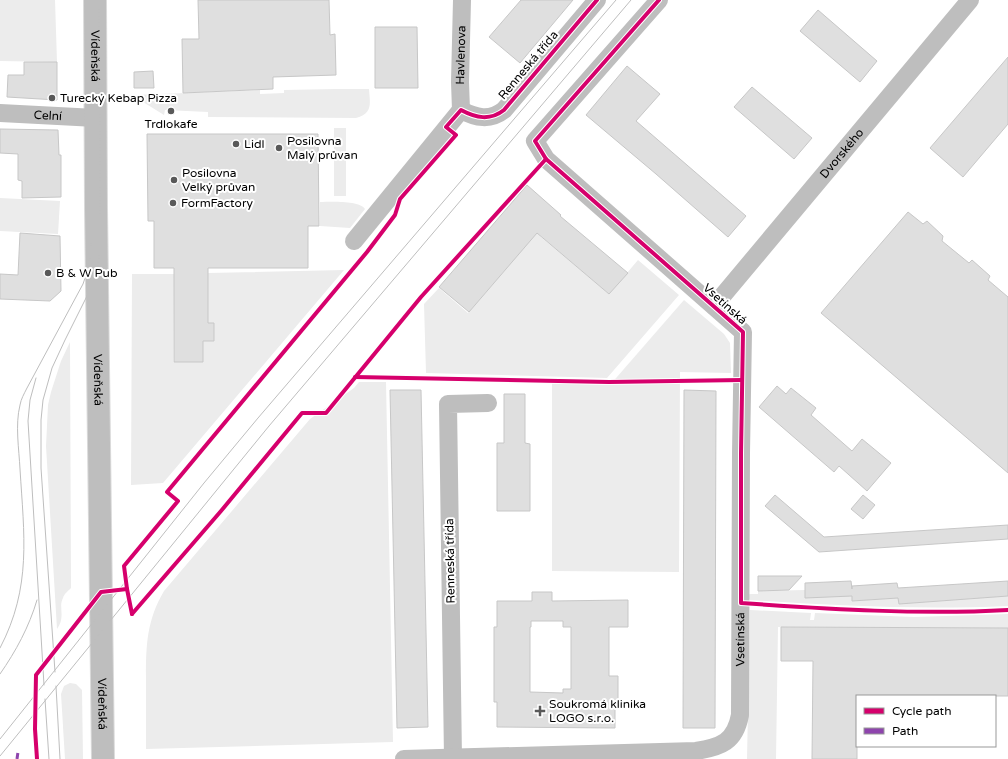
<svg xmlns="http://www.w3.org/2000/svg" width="1008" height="759" font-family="'Varela Round',sans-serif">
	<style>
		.green { fill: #ececec }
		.building { fill: #dfdfdf; stroke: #c7c7c7; fill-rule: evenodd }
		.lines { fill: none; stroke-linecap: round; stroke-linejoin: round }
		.major-casing { stroke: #dbdbdb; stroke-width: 24 }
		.minor { stroke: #bebebe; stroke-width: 18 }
		.major { stroke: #bebebe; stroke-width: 22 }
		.tram { stroke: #bebebe; stroke-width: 1 }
		.quiet { stroke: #8e44ad; stroke-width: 3; stroke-dasharray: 6 3; stroke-linecap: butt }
		.cycleway-casing { stroke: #fff; stroke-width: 6 }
		.cycleway { stroke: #d6006c; stroke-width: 4 }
		.poi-dot { fill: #595959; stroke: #fff; stroke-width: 1.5 }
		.labels { text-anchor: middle; stroke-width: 4; stroke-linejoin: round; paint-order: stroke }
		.street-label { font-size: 12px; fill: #000; stroke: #fff }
		.poi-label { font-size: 12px; fill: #000; stroke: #fff; text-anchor: start }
	</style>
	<rect width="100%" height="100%" fill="#fff"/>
	<g class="green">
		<polygon points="0,0 55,0 57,62 0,61"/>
		<path d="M336,89H369C370,104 373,113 356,118L208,117V112L165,110L164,115L135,97L134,95L260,90V94L284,93V90Z"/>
		<rect x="334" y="128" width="12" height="68"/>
		<polygon points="0,198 60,201 58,234 0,231"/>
		<path d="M320,202C330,202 359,200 365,209L350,228L320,226Z"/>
		<polygon points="538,231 541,237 609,294 638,260 679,295 607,378 426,373 424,304 439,288 468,313"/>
		<polygon points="344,270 163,483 131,485 132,274 174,274 173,362 202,362 202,341 213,340 213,323 202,323 208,273"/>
		<polygon points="684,300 724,334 730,343 731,373 680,372 679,572 552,571 552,383 610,385"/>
		<path d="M70,342L71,588C68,591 64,594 63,598C58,607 66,616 57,629L46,446L48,405L51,392L61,361Z"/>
		<path d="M359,382H386L393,742L146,749C146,729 146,708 146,687C146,651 145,623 164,591L310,419L354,388Z"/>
		<path d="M805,590L852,596V601L898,598L899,603L1008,596V606C922,610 836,606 750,600L745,595L751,594H758V591Z"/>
		<polygon points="750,610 811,613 810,620 814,620 815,613 914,617 1008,614 1008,628 778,627 776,759 747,759"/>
		<polygon points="70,683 76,684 82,690 83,759 65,759 61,694 64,686"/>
	</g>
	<g class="building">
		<polygon points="198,0 329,0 330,35 335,34 336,75 273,77 273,89 183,93 182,39 199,39"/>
		<polygon points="521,0 573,0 520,63 489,37"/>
		<polygon points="818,10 877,61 860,82 800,31"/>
		<polygon points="375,27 417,27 418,88 375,88"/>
		<polygon points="1008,57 1008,124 963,177 930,148"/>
		<polygon points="24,62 57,62 57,100 7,97 8,75 24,75"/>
		<polygon points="627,66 660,94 636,121 746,216 728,237 656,174 586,115"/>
		<polygon points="153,71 154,88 134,88 134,72"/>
		<polygon points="752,87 812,138 794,159 734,107"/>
		<polygon points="0,129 58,130 59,155 61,155 61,197 22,198 22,181 18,180 18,154 0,153"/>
		<polygon points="147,134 318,134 319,226 308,226 308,268 208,268 208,323 214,323 214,341 203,341 203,362 174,362 174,268 154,268 154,221 148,221"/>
		<polygon points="527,185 561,215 560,216 628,273 609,294 537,233 469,312 439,287"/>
		<polygon points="908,212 923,224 927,221 943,236 942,241 969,263 972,260 990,276 988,280 1008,297 1008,473 821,313"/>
		<polygon points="20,233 60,236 61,291 50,301 0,299 0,274 18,275"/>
		<polygon points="777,386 786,394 791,388 816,408 811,415 852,451 862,439 891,463 867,491 839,466 834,472 759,407"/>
		<polygon points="390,390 421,390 428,727 397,728"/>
		<polygon points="684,390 716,391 715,728 683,728"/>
		<polygon points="504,394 525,394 525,443 530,444 530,511 497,511 497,443 504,443"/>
		<polygon points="775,495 824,537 1008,525 1008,539 819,552 765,506"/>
		<polygon points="863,495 875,505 863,519 851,509"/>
		<polygon points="758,576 802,576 789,590 758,591"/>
		<polygon points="851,581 852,589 852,586 897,583 898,588 1008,581 1008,596 899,604 898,598 852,601 852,596 805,598 805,583"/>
		<path d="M532,592H552V601L628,600V627H609V676H618V702H615V728L497,727V702H494V627H497V601H532ZM531,621H563V627H571V689H563V693L530,692V627H531Z"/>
		<polygon points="781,627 1008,628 1008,696 857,696 857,759 812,759 813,661 781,661"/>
	</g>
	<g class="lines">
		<g class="major-casing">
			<g id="major">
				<path id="s5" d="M95,0L96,208L103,759"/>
			</g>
		</g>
		<g class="minor">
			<path d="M461,110C476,118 490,121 504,110L597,0"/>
			<path id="s1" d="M461,110L460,82L462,0"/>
			<path id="s2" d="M0,113L96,118"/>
			<polyline points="354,241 461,110"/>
			<path id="s3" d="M714,306L970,0"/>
			<polyline points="453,758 448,404 488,403"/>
			<path id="s4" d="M404,759L696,751C721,747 735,742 740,715L741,453L743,332L546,159L535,141L659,0"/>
		</g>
		<use href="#major" class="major"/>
		<g class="tram">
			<polyline points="36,378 30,400 28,421 44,685"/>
			<path d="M0,648C32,587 24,535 20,469C19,449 15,425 20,405C21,399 24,394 27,388L83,284L89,266L91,240V0"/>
			<polyline points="55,672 41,468 41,420 43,400 52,368 65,340 87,296 98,268 99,253 100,220 99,0"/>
			<path d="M0,674C16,651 29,627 37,600"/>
			<polyline points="56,686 60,759"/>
			<polyline points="45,699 49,759"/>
			<polyline points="0,739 204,483 258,418 616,0"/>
			<polyline points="0,756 269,426 631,0"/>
		</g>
		<polyline class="quiet" points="17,759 18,752"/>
		<g class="cycleway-casing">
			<g id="cycleway">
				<path d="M659,0L535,141L546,159L743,332L741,453V603C830,609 919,615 1008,610"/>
				<polyline points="355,377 609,382 742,380"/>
				<path d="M132,614L127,589L124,566L178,501L167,492L367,252L395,215L400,199L456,135L446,127L461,110C476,118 490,121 504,110L597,0"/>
				<polyline points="132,614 221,511 302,413 326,413 421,297 546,159"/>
				<polyline points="37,759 35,729 36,675 101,592 127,589"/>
			</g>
		</g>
		<use href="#cycleway" class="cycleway"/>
	</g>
	<g class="poi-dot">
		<circle cx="52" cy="98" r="4"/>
		<circle cx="171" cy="111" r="4"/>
		<circle cx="236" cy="144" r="4"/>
		<circle cx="279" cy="148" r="4"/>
		<circle cx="174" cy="180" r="4"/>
		<circle cx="173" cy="203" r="4"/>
		<circle cx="48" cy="273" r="4"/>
		<path d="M538 705h4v4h4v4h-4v4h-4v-4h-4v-4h4z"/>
	</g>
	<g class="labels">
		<g class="street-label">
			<text dy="4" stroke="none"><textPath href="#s1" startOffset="55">Havlenova</textPath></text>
			<text dy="4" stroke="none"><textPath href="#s5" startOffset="56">Vídeňská</textPath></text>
			<text transform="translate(528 65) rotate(-50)" y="4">Renneská třída</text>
			<text dy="4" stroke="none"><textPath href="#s2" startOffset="48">Celní</textPath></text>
			<text dy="4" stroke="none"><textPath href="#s3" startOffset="199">Dvorského</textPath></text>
			<text transform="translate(725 304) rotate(42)" y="4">Vsetínská</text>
			<text dy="4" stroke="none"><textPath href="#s5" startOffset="380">Vídeňská</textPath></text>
			<text transform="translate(450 561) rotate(-91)" y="4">Renneská třída</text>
			<text dy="4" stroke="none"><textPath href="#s4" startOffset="430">Vsetínská</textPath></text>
			<text dy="4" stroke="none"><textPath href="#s5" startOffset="704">Vídeňská</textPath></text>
		</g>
		<g class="poi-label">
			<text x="60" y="102">Turecký Kebap Pizza</text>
			<text x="171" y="128" text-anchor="middle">Trdlokafe</text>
			<text x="287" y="145">Posilovna<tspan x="287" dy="14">Malý průvan</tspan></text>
			<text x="244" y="148">Lidl</text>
			<text x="182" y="177">Posilovna<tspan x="182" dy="14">Velký průvan</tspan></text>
			<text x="181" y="207">FormFactory</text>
			<text x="56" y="277">B &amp; W Pub</text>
			<text x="549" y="708">Soukromá klinika<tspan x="549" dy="14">LOGO s.r.o.</tspan></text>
		</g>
	</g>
	<rect x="856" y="695" width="140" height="52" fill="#ffffff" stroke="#999999"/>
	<rect x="864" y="708" width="20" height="6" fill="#d6006c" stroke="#999999"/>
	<text x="892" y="715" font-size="12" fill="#000000">Cycle path</text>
	<rect x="864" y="728" width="20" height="6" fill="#8e44ad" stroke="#999999"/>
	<text x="892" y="735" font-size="12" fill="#000000">Path</text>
</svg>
